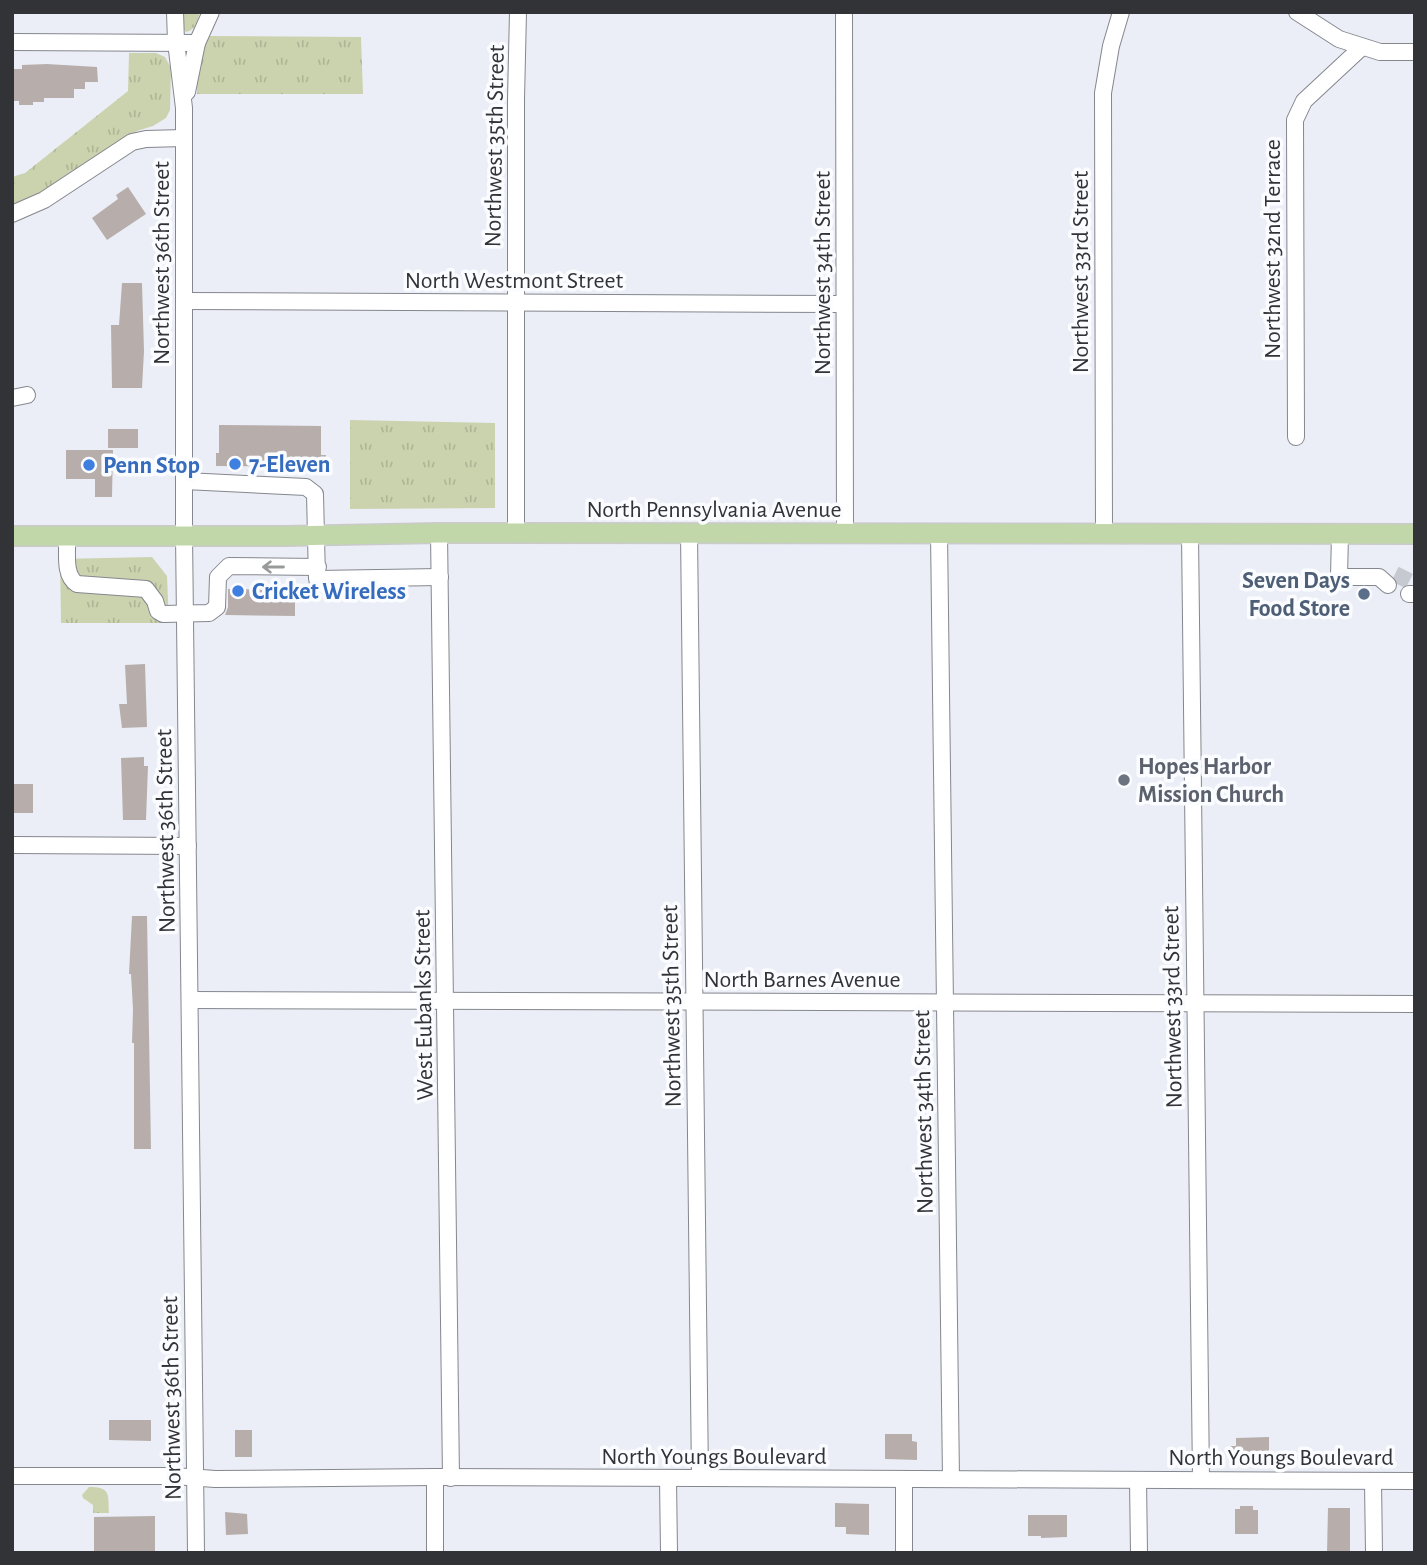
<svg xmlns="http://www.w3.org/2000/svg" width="1427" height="1565" font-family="'Alegreya Sans',sans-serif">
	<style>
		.grass { fill: url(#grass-tufts) }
		.building { fill: #b7aeac }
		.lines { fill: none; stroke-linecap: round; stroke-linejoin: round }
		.minor-tunnel { stroke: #c6c9d0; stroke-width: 16; stroke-dasharray: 16 8; stroke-linecap: butt }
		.minor-casing { stroke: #84878e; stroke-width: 18 }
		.major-casing { stroke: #cacacb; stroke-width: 22 }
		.minor { stroke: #fff; stroke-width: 16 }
		.major { stroke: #c1d7aa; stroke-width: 19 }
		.oneway { stroke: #98999a }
		.shop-dot { fill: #3f7fe0; stroke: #fafcff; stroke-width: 2.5 }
		.service-dot { fill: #5c6f8a; stroke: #fafcff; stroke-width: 2.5 }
		.worship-dot { fill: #6b7280; stroke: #fafcff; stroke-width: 2.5 }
		.labels { text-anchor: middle; stroke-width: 7; stroke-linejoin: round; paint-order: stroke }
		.street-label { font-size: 24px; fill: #323336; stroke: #fafcff }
		.shop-label { font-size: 24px; font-weight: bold; fill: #366cbe; stroke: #fafcff; text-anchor: start }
		.service-label { font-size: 24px; font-weight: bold; fill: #4e5e75; stroke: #fafcff; text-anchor: end }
		.worship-label { font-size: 24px; font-weight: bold; fill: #5b616d; stroke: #fafcff; text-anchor: start }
	</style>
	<defs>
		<pattern id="grass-tufts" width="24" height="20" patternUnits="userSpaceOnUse" patternTransform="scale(1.75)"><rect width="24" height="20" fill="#cbd3ae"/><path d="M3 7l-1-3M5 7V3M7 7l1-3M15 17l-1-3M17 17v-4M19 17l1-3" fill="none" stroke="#afb696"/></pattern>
	</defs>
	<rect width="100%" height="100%" fill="#ebeef6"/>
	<g class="grass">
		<path d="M183,12H200C197,21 196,30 186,32L183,28Z"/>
		<path d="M210,36L361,37L363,94H197C197,73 198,54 210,36Z"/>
		<polygon points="129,53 156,53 165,57 171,68 170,110 166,118 153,126 137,131 110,146 77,171 27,200 12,206 12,177 25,173 128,91"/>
		<polygon points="350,420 495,423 495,508 350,509"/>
		<polygon points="152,557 167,576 169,623 61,623 60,559"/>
		<path d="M89,1487C111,1487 108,1494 109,1513H93V1505L83,1498L82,1495Z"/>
	</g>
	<g class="building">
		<polygon points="47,64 97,67 98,82 85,82 85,89 74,89 74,98 44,98 44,102 33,102 33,105 19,105 19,101 12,101 12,69 22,69 22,65"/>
		<polygon points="128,187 146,214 107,240 92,218 118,199 116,195"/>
		<polygon points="122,283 142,283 144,351 142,388 112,388 111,325 119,325"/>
		<polygon points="219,425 321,426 321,455 326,455 326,467 216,466 216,453 219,453"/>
		<rect x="108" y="429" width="30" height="19"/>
		<polygon points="66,450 113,450 112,497 95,497 95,479 66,479"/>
		<polygon points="228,589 295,590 295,616 225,615 228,607"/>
		<polygon points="145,664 147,727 122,728 119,704 127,704 125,665"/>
		<polygon points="144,757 144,766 148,766 146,820 123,820 121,758"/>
		<rect x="14" y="784" width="19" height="29"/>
		<polygon points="132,916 147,916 151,1149 134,1149 134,1043 132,1043 133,1009 131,974 129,974"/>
		<polygon points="109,1420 151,1420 151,1441 109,1440"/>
		<rect x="235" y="1430" width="17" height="27"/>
		<polygon points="885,1434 912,1434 912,1441 917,1442 917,1460 885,1459"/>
		<polygon points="1269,1437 1269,1465 1236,1465 1236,1458 1231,1458 1231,1446 1236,1446 1236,1438"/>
		<polygon points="835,1503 869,1504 869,1535 846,1534 846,1527 835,1527"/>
		<polygon points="1240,1506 1253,1506 1253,1510 1258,1510 1258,1534 1235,1534 1235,1509 1240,1509"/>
		<polygon points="1328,1508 1350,1508 1350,1553 1327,1553"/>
		<polygon points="225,1512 247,1514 248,1534 226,1535"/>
		<polygon points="1028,1515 1067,1515 1067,1537 1041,1538 1041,1536 1028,1536"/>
		<polygon points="155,1516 155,1553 94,1553 94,1517"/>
	</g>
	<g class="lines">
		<polyline class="minor-tunnel" points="1395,574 1415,584"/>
		<g class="minor-casing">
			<g id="minor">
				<polyline points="175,12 176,42 184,108 184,535 196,1553"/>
				<polyline points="844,12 845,533"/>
				<polyline points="1297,12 1339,39 1380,52 1415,52"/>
				<polyline points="12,42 197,43"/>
				<polyline points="187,92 197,43 211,12"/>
				<polyline points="12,214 44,200 132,142 146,139 184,138"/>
				<polyline points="184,301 844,304"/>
				<polyline points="12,398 27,395"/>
				<polyline points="1296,437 1295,120 1304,101 1362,47"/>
				<polyline points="185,481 306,487 315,494 317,579 440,577"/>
				<polyline points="439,533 451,1478"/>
				<polyline points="516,533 516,99 518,12"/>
				<polyline points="689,533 700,1478"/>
				<polyline points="939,533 951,1479"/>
				<polyline points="1104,534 1103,93 1111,46 1121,12"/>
				<polyline points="1190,534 1201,1480"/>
				<polyline points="1340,534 1339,577 1379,577 1388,585"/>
				<path d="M67,536C68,552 63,575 77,584L146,589L155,601L158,611L163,614L209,613L217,607L218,577L229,566L318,567"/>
				<polyline points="1409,594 1415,594"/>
				<polyline points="12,845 188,846"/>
				<polyline points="190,1000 1415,1004"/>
				<polyline points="12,1476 174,1476 215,1479 435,1477 1415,1481"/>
				<polyline points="668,1478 669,1553"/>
				<polyline points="904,1479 904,1553"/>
				<polyline points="1138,1480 1139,1553"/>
				<polyline points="1373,1481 1374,1553"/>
				<polyline points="435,1553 435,1477"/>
			</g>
		</g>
		<g class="major-casing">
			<polyline id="major" points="12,536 286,536 439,533 1415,534"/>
		</g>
		<use href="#minor" class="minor"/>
		<use href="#major" class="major"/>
	</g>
	<defs><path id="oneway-shaft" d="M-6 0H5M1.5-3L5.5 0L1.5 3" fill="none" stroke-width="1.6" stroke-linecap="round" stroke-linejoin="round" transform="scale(1.75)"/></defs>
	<use class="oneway" href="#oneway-shaft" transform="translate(273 567) rotate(-180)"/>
	<g class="shop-dot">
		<circle cx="235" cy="464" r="7"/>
		<circle cx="89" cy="465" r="7"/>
		<circle cx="238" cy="591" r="7"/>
	</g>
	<circle class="service-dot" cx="1364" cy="594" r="7"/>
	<circle class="worship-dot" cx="1124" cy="780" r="7"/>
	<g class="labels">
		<g class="street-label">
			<text transform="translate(494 146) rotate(-89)" y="8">Northwest 35th Street</text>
			<text transform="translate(1272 249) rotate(-90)" y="8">Northwest 32nd Terrace</text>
			<text transform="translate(161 263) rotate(-90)" y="8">Northwest 36th Street</text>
			<text transform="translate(1080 272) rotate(-90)" y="8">Northwest 33rd Street</text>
			<text transform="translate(822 273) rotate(-90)" y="8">Northwest 34th Street</text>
			<text x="514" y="288">North Westmont Street</text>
			<text x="714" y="517">North Pennsylvania Avenue</text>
			<text transform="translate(165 831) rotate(-91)" y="8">Northwest 36th Street</text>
			<text x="802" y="987">North Barnes Avenue</text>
			<text transform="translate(423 1005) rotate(-91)" y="8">West Eubanks Street</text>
			<text transform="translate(671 1006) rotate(-91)" y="8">Northwest 35th Street</text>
			<text transform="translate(1172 1007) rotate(-91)" y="8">Northwest 33rd Street</text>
			<text transform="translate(923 1112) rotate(-91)" y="8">Northwest 34th Street</text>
			<text transform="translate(171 1398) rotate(-91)" y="8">Northwest 36th Street</text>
			<text x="714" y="1464">North Youngs Boulevard</text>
			<text x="1281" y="1465">North Youngs Boulevard</text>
		</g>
		<g class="shop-label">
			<text x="249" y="472">7-Eleven</text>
			<text x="103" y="473">Penn Stop</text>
			<text x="252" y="599">Cricket Wireless</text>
		</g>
		<g class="service-label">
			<text x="1350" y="588">Seven Days<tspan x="1350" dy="28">Food Store</tspan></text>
		</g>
		<g class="worship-label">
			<text x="1138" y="774">Hopes Harbor<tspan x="1138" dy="28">Mission Church</tspan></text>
		</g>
	</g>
	<rect width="1427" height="1565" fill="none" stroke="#323336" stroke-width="28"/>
</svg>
